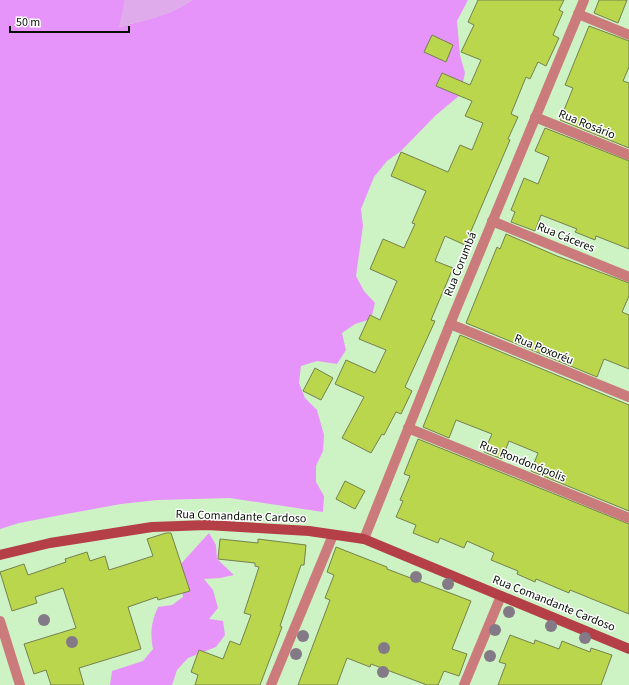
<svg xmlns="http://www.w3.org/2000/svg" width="629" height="685" font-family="'Source Sans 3',sans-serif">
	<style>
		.green { fill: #dfabeb }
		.forest { fill: #e794fa }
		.building { fill: #bad64c; stroke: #74814f }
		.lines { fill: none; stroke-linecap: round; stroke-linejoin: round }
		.street { stroke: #cb7b7b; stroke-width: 10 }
		.secondary { stroke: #b53f47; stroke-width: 10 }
		.tree { fill: #847987 }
		.labels { text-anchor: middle; stroke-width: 3; stroke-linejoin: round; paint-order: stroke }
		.street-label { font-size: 12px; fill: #040f02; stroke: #fff }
	</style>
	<rect width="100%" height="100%" fill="#cdf3c5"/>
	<path class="green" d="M125,0H192C170,16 144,20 118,27Z"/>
	<g class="forest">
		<path d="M0,0H125L119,27C144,20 170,16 192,0H468L457,21L460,55L465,73L460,95L435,116L401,151L387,161L374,177L361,209L363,226L356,276L364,291L375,303L371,319L355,324L342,333L346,350L337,364L317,361L301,366L299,383L305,398L317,410L324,435L323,451L316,466V482L324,496L323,512L230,498L158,500L121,504L61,515L19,523L0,529Z"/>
		<path d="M209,533L216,545L217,559L234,575L220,578L204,579L213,590L218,608L209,619L223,621L225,635L216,647L188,658L177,670L172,685H110L112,671L143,661L153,649C150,633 151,622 158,607L172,605L183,597L179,566Z"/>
	</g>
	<g class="building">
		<polygon points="478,0 564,0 559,10 563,12 553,35 559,38 546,66 538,62 530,79 526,77 511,114 518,117 508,139 510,140 465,245 445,236 435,261 453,268 431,320 435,321 405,387 412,391 401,414 396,412 384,435 382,434 371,453 342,438 364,397 335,384 346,360 375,373 386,350 359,339 370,315 380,320 397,281 370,269 383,239 404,248 415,224 412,223 426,191 391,176 401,152 448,172 460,145 472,150 483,123 465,116 472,101 436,86 442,73 470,85 481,60 461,52 474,25 468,22"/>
		<polygon points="599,0 627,0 618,23 594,13"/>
		<polygon points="589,26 629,41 629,67 623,81 629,83 629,148 560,120 573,88 565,85"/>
		<polygon points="432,35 453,45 446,62 424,52"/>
		<polygon points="545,128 629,161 629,249 596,236 595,240 575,232 577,229 541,215 535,231 511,222 515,212 511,210 524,178 538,184 549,157 535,151"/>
		<polygon points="506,234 557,256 629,283 629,296 622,312 629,315 629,369 604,359 597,377 466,323 497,247 500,249"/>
		<polygon points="460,335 629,405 629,511 531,471 538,453 509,441 502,459 484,452 492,434 456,420 449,438 423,427"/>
		<polygon points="315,368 333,378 321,400 303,391"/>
		<polygon points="418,439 629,524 629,614 570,590 569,593 536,579 535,582 517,574 518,571 491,560 494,553 467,541 464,548 440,538 438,543 413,533 416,525 396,517 403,501 400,500 410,476 404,474"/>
		<polygon points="345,481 365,491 355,509 336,499"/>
		<polygon points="166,533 171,533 190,591 158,600 157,597 128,607 141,649 79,668 84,685 51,685 46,670 34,674 24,644 76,628 63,588 35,597 37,603 12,611 0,572 24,564 28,575 66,562 65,559 87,552 90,561 105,556 109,570 153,556 147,539"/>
		<polygon points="220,539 258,543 258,539 306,545 304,565 301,565 280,626 282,627 260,685 195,685 198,675 191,672 199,650 223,659 230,641 240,645 251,615 244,613 259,567 255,566 255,563 218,559"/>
		<polygon points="336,547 387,567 387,569 471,601 452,649 467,654 459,676 444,671 438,685 427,685 371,664 370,667 347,658 337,685 298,685 330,600 325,598 334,575 327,572"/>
		<polygon points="510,635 534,644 535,640 559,649 562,641 590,652 591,648 612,655 601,685 498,685 506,664 499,662"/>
	</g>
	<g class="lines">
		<g class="street">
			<polyline points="578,14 629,35"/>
			<polyline points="535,117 629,155"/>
			<polyline points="492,221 629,277"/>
			<polyline points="450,324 629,397"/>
			<polyline points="408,428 629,518"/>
			<polyline points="364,539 450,324 584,0"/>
			<polyline points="0,621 20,685"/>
			<polyline points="271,685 333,535"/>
			<polyline points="464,685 501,596"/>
		</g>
		<polyline class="secondary" points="0,555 50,543 152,527 207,525 309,531 364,539 629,649"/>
	</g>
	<g class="tree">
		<circle cx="416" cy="577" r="6"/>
		<circle cx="448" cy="584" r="6"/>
		<circle cx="509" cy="612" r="6"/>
		<circle cx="44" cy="620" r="6"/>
		<circle cx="551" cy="626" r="6"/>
		<circle cx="495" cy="630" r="6"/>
		<circle cx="303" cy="636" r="6"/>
		<circle cx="585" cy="638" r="6"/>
		<circle cx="72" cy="642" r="6"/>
		<circle cx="384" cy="648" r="6"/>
		<circle cx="296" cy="654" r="6"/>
		<circle cx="490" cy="656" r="6"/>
		<circle cx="383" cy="672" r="6"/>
	</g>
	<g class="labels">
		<g class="street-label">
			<text transform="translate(587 124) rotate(22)" y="4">Rua Rosário</text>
			<text transform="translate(566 237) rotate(22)" y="4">Rua Cáceres</text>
			<text transform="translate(460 264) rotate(-68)" y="4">Rua Corumbá</text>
			<text transform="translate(544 349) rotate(22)" y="4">Rua Poxoréu</text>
			<text transform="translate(523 461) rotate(22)" y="4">Rua Rondonópolis</text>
			<text transform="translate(241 516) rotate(2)" y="4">Rua Comandante Cardoso</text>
			<text transform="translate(554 603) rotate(22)" y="4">Rua Comandante Cardoso</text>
		</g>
	</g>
	<path d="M10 26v6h119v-6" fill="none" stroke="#040f02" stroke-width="2"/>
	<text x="16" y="26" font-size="12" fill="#040f02" stroke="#ffffff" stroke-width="3" paint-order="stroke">50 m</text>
</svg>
